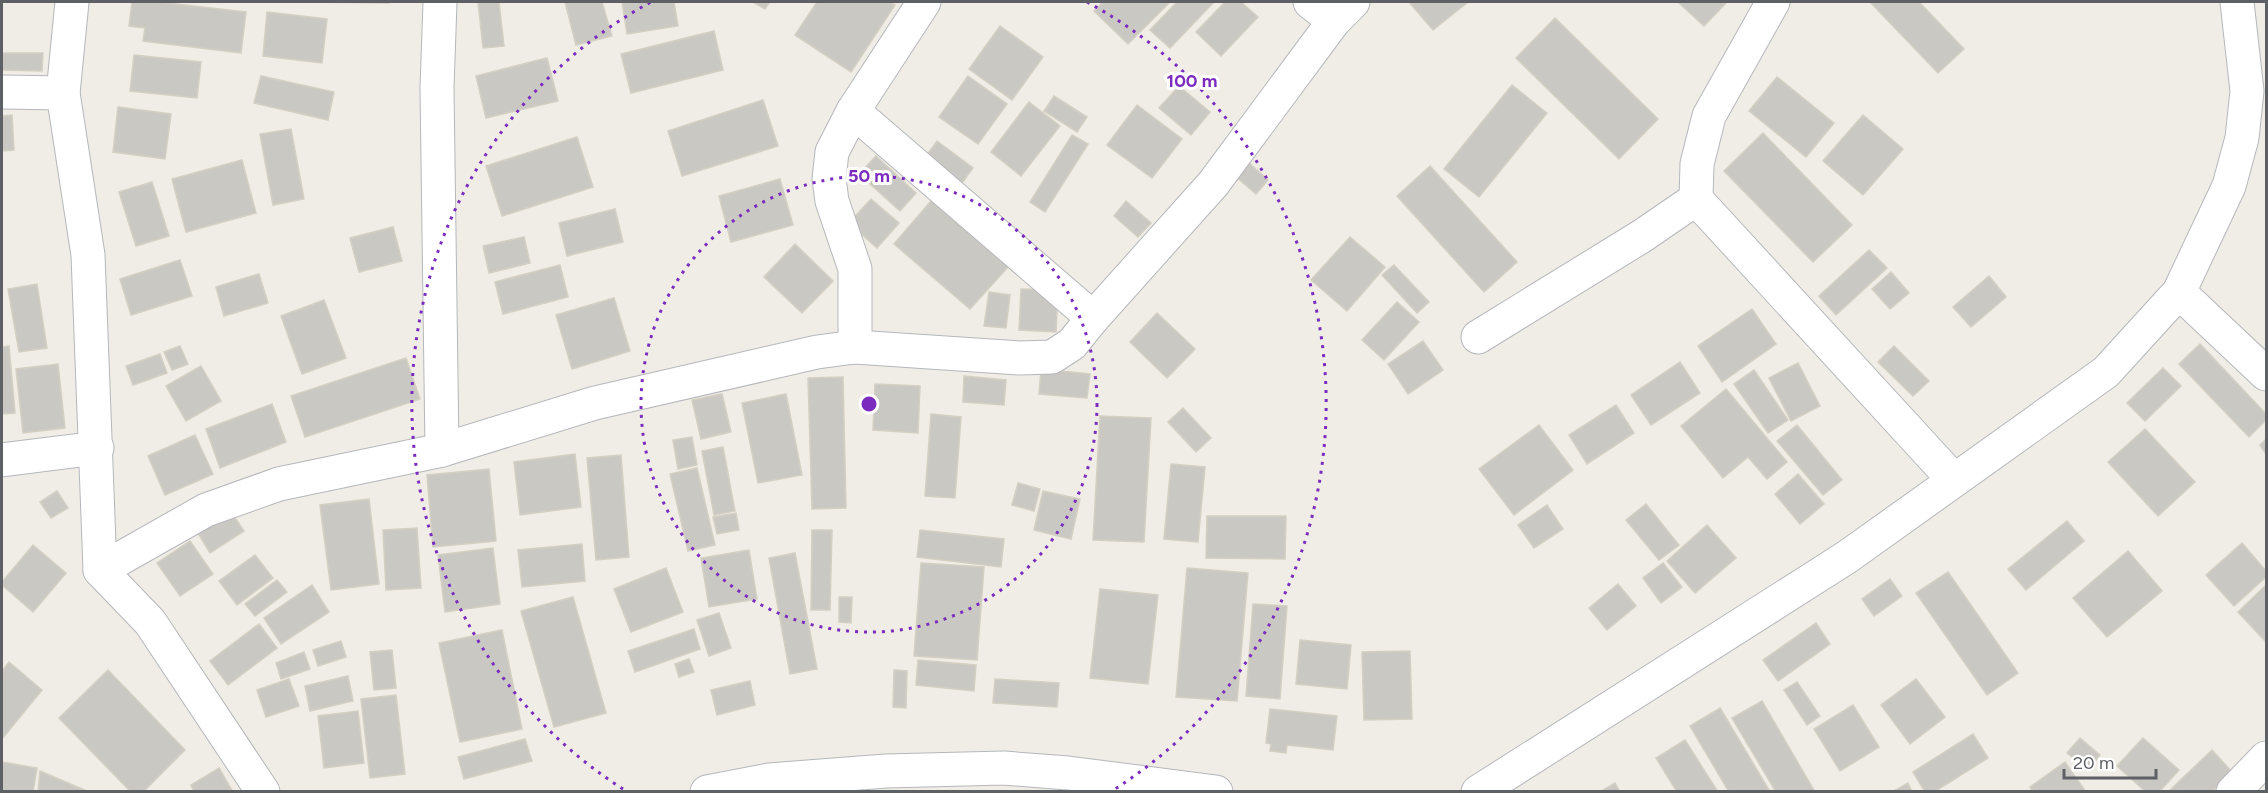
<svg xmlns="http://www.w3.org/2000/svg" width="2268" height="793" font-family="Figtree,sans-serif">
	<style>
		.building { fill: #cac8c2; stroke: #d4cfc3; stroke-width: 1.5 }
		.lines { fill: none; stroke-linecap: round; stroke-linejoin: round }
		.minor-casing { stroke: #b5b7bc; stroke-width: 35 }
		.tertiary-casing { stroke: #b5b7bc; stroke-width: 35 }
		.minor { stroke: #fff; stroke-width: 33 }
		.tertiary { stroke: #fff; stroke-width: 33 }
		.ring { fill: none; stroke: #7b2cbf; stroke-width: 3; stroke-dasharray: 3 6 }
		.centre { fill: #7b2cbf; stroke: #fff; stroke-width: 3 }
		.ring-label { font-size: 18px; text-anchor: middle; font-weight: bold; fill: #7b2cbf; stroke: #fff; stroke-width: 6; stroke-linejoin: round; paint-order: stroke }
	</style>
	<rect width="100%" height="100%" fill="#efede5"/>
	<g class="building">
		<polygon points="132,2 158,2 246,12 241,53 143,41 145,28 129,26"/>
		<polygon points="314,2 389,2 389,3"/>
		<polygon points="478,2 499,2 504,46 483,48"/>
		<polygon points="565,2 602,2 612,36 576,45"/>
		<polygon points="622,2 674,2 678,26 627,34"/>
		<polygon points="753,2 770,2 765,9"/>
		<polygon points="817,2 890,2 895,5 851,72 795,35"/>
		<polygon points="1103,2 1170,2 1128,44 1094,11"/>
		<polygon points="1177,2 1214,2 1170,48 1150,30"/>
		<polygon points="1225,2 1241,2 1258,17 1221,56 1196,32"/>
		<polygon points="1409,2 1468,2 1433,30"/>
		<polygon points="1678,2 1727,2 1704,26"/>
		<polygon points="1870,2 1919,2 1964,49 1938,73"/>
		<polygon points="267,12 327,19 322,63 263,56"/>
		<polygon points="1555,18 1658,119 1619,159 1516,58"/>
		<polygon points="1000,26 1043,57 1012,100 969,69"/>
		<polygon points="714,31 723,70 631,93 621,54"/>
		<polygon points="2,53 43,53 42,71 2,70"/>
		<polygon points="134,55 201,62 197,98 130,91"/>
		<polygon points="547,58 558,101 486,118 476,76"/>
		<polygon points="261,76 334,92 328,120 254,103"/>
		<polygon points="968,76 1007,104 978,144 939,117"/>
		<polygon points="1777,77 1834,123 1806,157 1749,111"/>
		<polygon points="1512,85 1547,113 1479,197 1444,169"/>
		<polygon points="1179,86 1210,112 1191,135 1159,108"/>
		<polygon points="1054,96 1087,117 1077,132 1044,111"/>
		<polygon points="763,100 778,146 682,176 668,131"/>
		<polygon points="1029,102 1060,126 1021,176 991,152"/>
		<polygon points="1137,105 1182,139 1152,178 1107,145"/>
		<polygon points="118,107 171,114 165,159 113,152"/>
		<polygon points="12,115 14,150 2,151 2,116"/>
		<polygon points="1863,115 1903,149 1863,195 1823,161"/>
		<polygon points="291,129 304,199 273,205 260,134"/>
		<polygon points="1763,133 1852,225 1813,262 1724,171"/>
		<polygon points="1072,135 1088,144 1045,212 1030,202"/>
		<polygon points="577,137 593,187 502,216 486,166"/>
		<polygon points="937,141 973,168 962,183 926,156"/>
		<polygon points="876,156 916,193 900,211 859,174"/>
		<polygon points="242,160 256,213 186,232 172,179"/>
		<polygon points="1248,162 1268,180 1256,194 1235,176"/>
		<polygon points="1430,166 1517,262 1484,292 1397,196"/>
		<polygon points="780,179 793,225 731,242 719,196"/>
		<polygon points="152,182 169,236 136,246 119,192"/>
		<polygon points="871,199 899,223 877,248 849,223"/>
		<polygon points="931,201 1008,267 970,309 894,244"/>
		<polygon points="1126,201 1151,223 1138,237 1114,216"/>
		<polygon points="615,209 623,242 567,256 559,223"/>
		<polygon points="393,227 402,261 359,272 350,238"/>
		<polygon points="524,237 530,263 489,273 483,246"/>
		<polygon points="1350,237 1385,267 1347,311 1311,280"/>
		<polygon points="795,244 833,281 802,313 764,277"/>
		<polygon points="1869,250 1887,268 1836,315 1819,296"/>
		<polygon points="180,260 192,296 131,315 120,279"/>
		<polygon points="560,265 568,297 503,314 495,282"/>
		<polygon points="1394,265 1429,302 1417,313 1382,275"/>
		<polygon points="1891,272 1909,293 1890,309 1872,289"/>
		<polygon points="259,274 268,303 224,316 216,287"/>
		<polygon points="1989,276 2006,297 1971,327 1953,307"/>
		<polygon points="37,284 47,348 19,352 8,289"/>
		<polygon points="1021,289 1058,290 1056,332 1019,330"/>
		<polygon points="989,292 1010,295 1006,328 984,326"/>
		<polygon points="614,298 630,351 572,369 556,315"/>
		<polygon points="324,300 346,358 302,374 281,316"/>
		<polygon points="1397,302 1419,322 1384,360 1362,340"/>
		<polygon points="1752,309 1776,344 1722,382 1698,346"/>
		<polygon points="1157,313 1195,349 1167,378 1130,342"/>
		<polygon points="1423,341 1443,370 1408,394 1388,364"/>
		<polygon points="2200,344 2266,414 2266,420 2249,437 2179,364"/>
		<polygon points="9,346 15,413 2,414 2,347"/>
		<polygon points="180,346 188,364 172,370 164,352"/>
		<polygon points="1894,346 1929,381 1913,396 1878,362"/>
		<polygon points="160,354 167,373 133,385 126,366"/>
		<polygon points="406,358 420,399 305,437 291,396"/>
		<polygon points="1680,362 1700,393 1651,425 1631,395"/>
		<polygon points="1798,363 1820,406 1791,421 1769,378"/>
		<polygon points="58,364 65,428 23,433 16,369"/>
		<polygon points="201,366 221,401 186,421 166,386"/>
		<polygon points="2163,368 2181,386 2145,421 2127,403"/>
		<polygon points="1041,369 1090,374 1087,398 1039,394"/>
		<polygon points="1754,370 1788,420 1768,433 1734,384"/>
		<polygon points="964,376 1006,380 1004,405 963,402"/>
		<polygon points="843,377 846,508 812,509 808,378"/>
		<polygon points="875,384 920,386 918,433 873,430"/>
		<polygon points="1726,389 1787,462 1767,479 1748,457 1723,478 1681,426"/>
		<polygon points="722,394 731,432 701,439 692,400"/>
		<polygon points="786,394 802,475 758,483 742,403"/>
		<polygon points="272,404 286,442 220,468 206,429"/>
		<polygon points="1616,405 1634,433 1587,464 1569,435"/>
		<polygon points="1183,408 1211,438 1196,452 1168,422"/>
		<polygon points="931,414 961,417 955,498 925,496"/>
		<polygon points="1100,416 1151,418 1144,542 1093,540"/>
		<polygon points="1539,425 1573,470 1514,515 1479,469"/>
		<polygon points="1797,425 1842,480 1823,495 1777,441"/>
		<polygon points="2145,429 2195,482 2158,516 2108,462"/>
		<polygon points="195,435 213,474 165,495 148,456"/>
		<polygon points="692,437 697,465 678,469 673,440"/>
		<polygon points="2266,439 2266,454 2260,445"/>
		<polygon points="723,447 735,511 714,515 702,451"/>
		<polygon points="575,454 581,507 520,515 514,462"/>
		<polygon points="621,455 629,557 596,560 587,458"/>
		<polygon points="1171,464 1205,467 1198,542 1164,539"/>
		<polygon points="697,468 715,545 688,551 670,474"/>
		<polygon points="489,469 496,541 433,547 427,475"/>
		<polygon points="1798,474 1824,504 1800,524 1775,494"/>
		<polygon points="1018,483 1040,489 1034,511 1012,505"/>
		<polygon points="57,491 68,508 51,518 40,502"/>
		<polygon points="1043,491 1080,499 1071,539 1034,530"/>
		<polygon points="369,499 379,584 331,590 320,505"/>
		<polygon points="1646,504 1679,545 1659,560 1626,520"/>
		<polygon points="1547,505 1563,529 1534,548 1518,525"/>
		<polygon points="229,509 244,531 210,553 196,530"/>
		<polygon points="736,513 739,530 717,534 713,517"/>
		<polygon points="1207,516 1286,516 1285,559 1206,558"/>
		<polygon points="2067,521 2084,541 2026,590 2008,569"/>
		<polygon points="1707,525 1736,558 1695,593 1667,561"/>
		<polygon points="417,528 421,588 386,590 383,530"/>
		<polygon points="812,530 832,530 830,610 811,610"/>
		<polygon points="920,530 1004,539 1001,567 917,557"/>
		<polygon points="190,541 213,574 180,596 157,563"/>
		<polygon points="2242,543 2266,571 2266,577 2234,606 2206,575"/>
		<polygon points="582,544 585,581 522,587 518,550"/>
		<polygon points="33,545 66,573 33,612 2,585 2,582"/>
		<polygon points="493,548 500,604 445,612 438,555"/>
		<polygon points="749,550 757,599 709,607 701,558"/>
		<polygon points="2128,551 2162,591 2107,637 2073,598"/>
		<polygon points="795,553 817,669 790,674 769,558"/>
		<polygon points="255,555 273,578 237,605 219,581"/>
		<polygon points="921,563 984,567 977,660 914,656"/>
		<polygon points="1663,563 1682,587 1661,603 1643,578"/>
		<polygon points="666,568 683,612 631,632 614,589"/>
		<polygon points="1187,568 1248,573 1237,701 1176,697"/>
		<polygon points="1948,572 2018,673 1987,695 1916,593"/>
		<polygon points="1890,579 1902,596 1874,616 1862,599"/>
		<polygon points="277,580 287,592 255,616 245,604"/>
		<polygon points="1618,584 1636,606 1607,630 1589,608"/>
		<polygon points="312,585 329,612 281,644 264,618"/>
		<polygon points="2266,585 2266,642 2238,612"/>
		<polygon points="1100,589 1158,595 1148,684 1090,678"/>
		<polygon points="573,597 606,713 554,727 521,611"/>
		<polygon points="839,597 852,597 851,623 839,622"/>
		<polygon points="1253,604 1287,606 1280,699 1246,696"/>
		<polygon points="719,613 731,648 709,656 697,620"/>
		<polygon points="1816,623 1830,644 1778,681 1763,660"/>
		<polygon points="259,624 277,648 228,685 210,661"/>
		<polygon points="694,629 700,649 635,672 628,651"/>
		<polygon points="502,630 522,729 460,742 439,643"/>
		<polygon points="1300,640 1351,645 1347,689 1296,684"/>
		<polygon points="341,641 346,657 318,666 313,650"/>
		<polygon points="392,650 396,688 374,690 370,652"/>
		<polygon points="1410,651 1412,719 1364,720 1362,652"/>
		<polygon points="304,652 310,669 281,679 276,663"/>
		<polygon points="689,659 694,672 679,677 675,664"/>
		<polygon points="918,660 976,665 974,691 916,685"/>
		<polygon points="9,662 42,690 2,739 2,671"/>
		<polygon points="108,670 185,750 143,792 131,792 59,718"/>
		<polygon points="894,670 907,671 906,708 893,707"/>
		<polygon points="348,676 353,701 310,711 305,686"/>
		<polygon points="289,679 299,706 266,717 257,690"/>
		<polygon points="995,679 1059,683 1057,707 993,703"/>
		<polygon points="1916,679 1945,717 1910,744 1881,705"/>
		<polygon points="750,681 755,705 717,715 711,690"/>
		<polygon points="1797,682 1820,716 1807,725 1784,690"/>
		<polygon points="396,695 405,774 370,778 361,699"/>
		<polygon points="1762,701 1815,792 1776,792 1732,718"/>
		<polygon points="1853,705 1879,747 1840,771 1814,729"/>
		<polygon points="1720,708 1769,790 1766,792 1729,792 1690,726"/>
		<polygon points="1270,709 1337,716 1333,750 1287,745 1286,753 1270,751 1271,744 1266,743"/>
		<polygon points="358,711 364,763 324,768 318,716"/>
		<polygon points="1973,734 1988,758 1934,792 1925,792 1913,772"/>
		<polygon points="2080,738 2100,755 2088,770 2067,753"/>
		<polygon points="2143,738 2179,770 2159,792 2146,792 2117,766"/>
		<polygon points="525,739 532,761 464,779 458,757"/>
		<polygon points="1685,740 1718,792 1677,792 1656,758"/>
		<polygon points="2212,750 2232,772 2212,792 2168,792"/>
		<polygon points="2,762 37,768 33,792 2,792"/>
		<polygon points="2065,762 2086,792 2033,792 2030,787"/>
		<polygon points="219,768 233,792 194,792 191,785"/>
		<polygon points="40,771 89,792 38,792"/>
		<polygon points="1615,783 1620,792 1600,792"/>
		<polygon points="1908,783 1912,792 1892,792"/>
	</g>
	<g class="lines">
		<g class="minor-casing">
			<g id="minor">
				<polyline points="72,2 63,93 88,255 100,570 150,622 263,792"/>
				<polyline points="440,2 437,88 442,450"/>
				<polyline points="1310,2 1334,21"/>
				<polyline points="2,92 63,93"/>
				<polyline points="853,111 1093,318"/>
				<polyline points="1696,199 1954,480"/>
				<polyline points="2179,292 2266,374"/>
				<polyline points="1478,337 1642,236 1696,199 1697,164 1709,116 1773,2"/>
				<polyline points="855,347 855,269 832,201 829,179 832,152 853,111 924,2"/>
				<polyline points="2,460 97,448"/>
				<polyline points="100,570 206,510 279,484 442,450 595,403 817,352 855,347 1020,358 1052,357 1072,344 1093,318 1213,184 1334,21 1353,2"/>
				<polyline points="2233,792 2266,758"/>
			</g>
		</g>
		<g class="tertiary-casing">
			<g id="tertiary">
				<polyline points="707,792 769,780 886,771 1004,768 1068,773 1216,792"/>
				<polyline points="1478,792 1847,557 2106,372 2179,292 2229,186 2242,138 2247,91 2237,2"/>
			</g>
		</g>
		<use href="#minor" class="minor"/>
		<use href="#tertiary" class="tertiary"/>
	</g>
	<g class="ring">
		<circle cx="869" cy="404" r="228"/>
		<path d="M623 789A457 457 0 0 1 651 2M1087 2A457 457 0 0 1 1115 789"/>
	</g>
	<circle cx="869" cy="404" r="9" class="centre"/>
	<g class="ring-label">
		<text x="1192" y="87">100 m</text>
		<text x="869" y="182">50 m</text>
	</g>
	<rect width="2268" height="793" fill="none" stroke="#5d6065" stroke-width="6"/>
	<path d="M2064 769v9h92v-9" fill="none" stroke="#5d6065" stroke-width="3"/>
	<text x="2073" y="769" font-size="18" fill="#5d6065" stroke="#ffffff" stroke-width="4.5" paint-order="stroke">20 m</text>
</svg>
